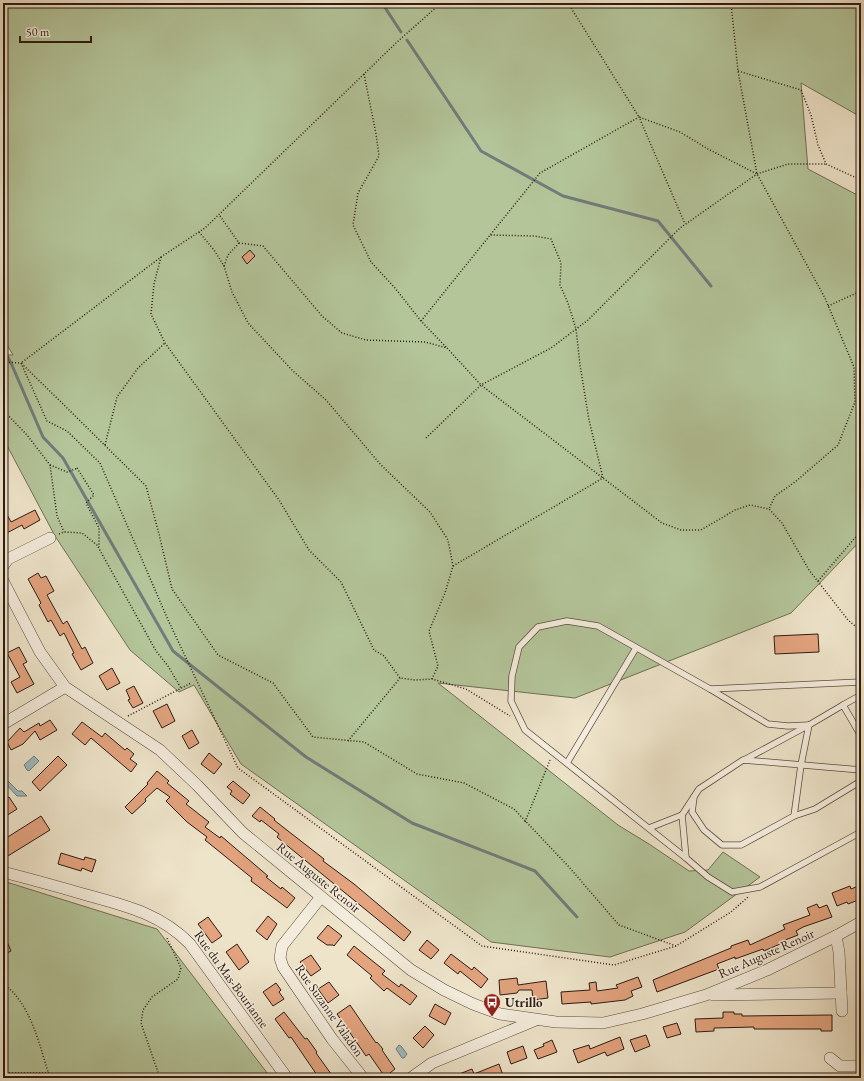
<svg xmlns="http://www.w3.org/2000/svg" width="864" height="1081" font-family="'EB Garamond',serif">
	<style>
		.green { fill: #b4c59a; stroke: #707056 }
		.water { fill: #9fbcc1; stroke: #717c7b }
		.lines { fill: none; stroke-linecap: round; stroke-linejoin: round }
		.stream { stroke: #717c7b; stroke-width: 3 }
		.building { fill: #e3a47f; stroke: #2d1b12 }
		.lane-casing { stroke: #5d4d40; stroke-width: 7 }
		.street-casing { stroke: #5d4d40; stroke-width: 12 }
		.path { stroke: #2d1b12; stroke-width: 1.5; stroke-dasharray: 1 2; stroke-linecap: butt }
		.lane { stroke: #f4eddd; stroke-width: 5.5 }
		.street { stroke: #f4eddd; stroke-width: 11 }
		.labels { text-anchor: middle; stroke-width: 3; stroke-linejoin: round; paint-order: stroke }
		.street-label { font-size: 13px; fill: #2d1b12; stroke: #f4eddd }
		.poi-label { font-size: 13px; font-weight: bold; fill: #2d1b12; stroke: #f4eddd; text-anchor: start }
	</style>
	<rect width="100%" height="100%" fill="#eee4ca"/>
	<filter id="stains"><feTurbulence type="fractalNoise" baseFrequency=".005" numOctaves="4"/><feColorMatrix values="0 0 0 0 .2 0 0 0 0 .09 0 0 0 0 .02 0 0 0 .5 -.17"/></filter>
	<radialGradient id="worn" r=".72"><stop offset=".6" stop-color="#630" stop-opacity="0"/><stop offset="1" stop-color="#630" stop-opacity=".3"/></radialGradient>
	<g class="green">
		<polygon points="3,3 861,3 861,117 801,83 808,169 861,197 861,540 791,613 575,698 438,683 618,825 649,844 689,871 708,870 723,852 760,877 685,932 610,957 491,942 241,764 194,685 179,692 130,650 55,536 3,438 3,355 13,355 3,338"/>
		<polygon points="3,881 157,929 271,1078 3,1078"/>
	</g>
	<g class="water">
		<polygon points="34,756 39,761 29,771 27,770 24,765"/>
		<polygon points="3,776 18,791 22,791 27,796 17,796 3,781"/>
		<polygon points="399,1045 401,1046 407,1054 404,1058 402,1058 396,1049"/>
	</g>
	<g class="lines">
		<g class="stream">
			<polyline points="382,3 401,32"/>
			<polyline points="407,40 481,151 563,196 658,221 711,286"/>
			<polyline points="3,348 11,363 43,437 63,458 173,651 306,757 412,823 535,871 577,917"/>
		</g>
	</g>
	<g class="building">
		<polygon points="250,250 255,256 247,264 242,257"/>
		<polygon points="3,507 11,522 35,510 40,520 24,529 22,525 3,535"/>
		<polygon points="38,573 41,578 46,576 54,591 47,595 63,624 67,621 82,649 85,647 93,663 81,670 72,654 74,653 64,633 60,636 51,620 48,622 39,605 41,603 28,579"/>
		<polygon points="818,634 819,652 775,654 774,636"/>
		<polygon points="19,647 27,662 23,664 34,684 17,693 11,682 20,677 7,653"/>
		<polygon points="112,668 120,683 107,690 99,676"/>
		<polygon points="134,686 143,703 133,708 128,700 130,699 126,690"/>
		<polygon points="167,704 175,721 162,728 153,711"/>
		<polygon points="50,720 57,730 40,740 35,731 23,744 11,750 7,742 20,728 24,732 39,723 40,726"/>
		<polygon points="82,722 102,737 105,733 125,750 127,748 134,754 130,759 137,764 131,772 91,738 85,745 72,734"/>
		<polygon points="192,730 199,743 189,749 182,736"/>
		<polygon points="209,753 222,764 214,774 201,764"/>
		<polygon points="58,756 67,765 40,791 32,782"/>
		<polygon points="157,771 169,781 167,783 189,801 186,804 209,822 205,827 220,838 221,836 268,876 266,877 281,889 282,887 295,898 287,908 251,881 252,878 205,840 207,837 187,822 166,801 170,797 157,788 145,799 146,801 132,814 125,807 148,784 147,783"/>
		<polygon points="233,781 250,795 243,804 230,794 232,791 227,787"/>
		<polygon points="9,797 17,809 6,816 3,811 3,800"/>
		<polygon points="260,807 275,819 274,820 324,859 323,861 354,884 411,932 404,941 284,843 277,837 279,834 261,820 260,822 252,816"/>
		<polygon points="41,816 50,830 3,859 3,840"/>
		<polygon points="61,853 84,860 85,857 96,860 92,872 82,868 81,871 58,864"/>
		<polygon points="861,885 861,899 848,904 847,902 837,906 832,893 850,886 851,889"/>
		<polygon points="817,904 819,908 827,905 832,917 803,927 796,931 798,935 780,942 780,944 764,951 763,949 735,959 735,957 717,964 719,969 657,992 653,980 731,948 731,946 748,940 750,945 785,929 783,925 810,915 807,908"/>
		<polygon points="268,916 277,924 267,940 256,931"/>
		<polygon points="208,917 222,936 212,943 198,924"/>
		<polygon points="328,925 342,936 334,946 333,945 327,945 317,938"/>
		<polygon points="3,932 11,951 3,955"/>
		<polygon points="427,940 439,950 431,959 419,950"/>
		<polygon points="237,944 249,962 239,970 226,952"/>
		<polygon points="354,946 385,971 382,974 399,987 401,984 417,996 410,1005 387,988 384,991 370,978 372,976 347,955"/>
		<polygon points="451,954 472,970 474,967 488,979 481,988 460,971 458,974 444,963"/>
		<polygon points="311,955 321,969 311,976 300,962"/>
		<polygon points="638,977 642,987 631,991 633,996 625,1000 591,1004 591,1002 562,1004 561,992 590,990 589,983 596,982 597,991 618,988 616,985"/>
		<polygon points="517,978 518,985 546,981 548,998 533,1000 532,990 519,990 517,993 500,995 499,980"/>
		<polygon points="329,982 339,995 328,1003 318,989"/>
		<polygon points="276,983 281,990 279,992 284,999 273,1006 263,992"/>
		<polygon points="435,1004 451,1013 445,1025 429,1016"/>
		<polygon points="350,1005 376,1043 377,1042 383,1049 382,1050 395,1069 385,1077 369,1054 366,1056 337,1014"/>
		<polygon points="284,1012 305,1039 307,1038 317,1052 316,1053 334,1078 319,1078 291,1037 289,1038 275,1019"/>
		<polygon points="723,1012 734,1012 734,1014 742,1014 742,1016 832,1015 832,1031 821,1031 821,1029 754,1029 754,1027 714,1028 714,1031 696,1032 695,1019 723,1018"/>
		<polygon points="677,1023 681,1034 667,1038 663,1027"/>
		<polygon points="425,1026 434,1035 423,1048 413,1038"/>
		<polygon points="646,1035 650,1046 635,1052 630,1040"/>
		<polygon points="620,1037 624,1049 607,1056 605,1052 578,1063 573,1050 589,1045 590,1049"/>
		<polygon points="552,1040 557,1052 538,1059 534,1050 544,1046 543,1044"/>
		<polygon points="523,1046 527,1058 511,1064 507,1052"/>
		<polygon points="499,1064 504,1078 449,1078 472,1069 474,1074"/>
	</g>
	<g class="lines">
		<g class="lane-casing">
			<g id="lane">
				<polyline points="843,705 861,695"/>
				<polyline points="744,760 809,725 843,705 861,736"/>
				<polyline points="567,763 636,648"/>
				<polyline points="861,770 743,760 699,789 682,815 686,858 708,877 732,892 760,887 861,832"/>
				<polyline points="694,797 692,812 704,830 722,845 741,845 794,816 801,765 809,725 788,726 768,724 710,689 861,682"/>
				<polyline points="794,816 815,809 861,781"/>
				<polyline points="649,828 682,815"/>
				<polyline points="686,858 525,730 511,701 512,676 519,647 538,627 567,621 598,626 710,689"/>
			</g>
		</g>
		<g class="street-casing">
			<g id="street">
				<polyline points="3,566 8,559 50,538"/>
				<polyline points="3,581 40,652 65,687 160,750 197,785 243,833 411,970 444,990 473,1004 500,1014 556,1022 603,1023 642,1014 706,995 767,970 836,936 861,922"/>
				<polyline points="3,724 65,687"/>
				<path d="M3,872C30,879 56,886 83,894C123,905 160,913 190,944L287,1078"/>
				<polyline points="321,897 282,946 280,958 283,967 332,1039 363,1078"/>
				<polyline points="836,936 839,952 842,1011"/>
				<polyline points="713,995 841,993"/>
				<polyline points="830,1058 840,1066 861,1066"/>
				<polyline points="411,1078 432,1063 536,1020"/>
			</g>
		</g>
		<g class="path">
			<polyline points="441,3 396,43 205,228 161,257 21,363 60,401 146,486 159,534 172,589 218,655 273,683 313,737 364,742 417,774 464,783 514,809 569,867 619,925 676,946 731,912 748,897"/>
			<polyline points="568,3 639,117 680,132 708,149 757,174"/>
			<polyline points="731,3 738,71 757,174 825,298 854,367 855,402 838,445 795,482 775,496 769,509"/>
			<polyline points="738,71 801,90 811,115 818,145 826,164 861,180"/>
			<polyline points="364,74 376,134 379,156 358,193 353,225 371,262 395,288 421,321 447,348"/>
			<polyline points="220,216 239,243 263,246 322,316 342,333 366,340 425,342 447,348 481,385 662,523 681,530 701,530 735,510 750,505 769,509 782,523 809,570 848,620 861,631"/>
			<polyline points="199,232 214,250 224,266 232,292 248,323 293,371 326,400 381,465 430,512 448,540 453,566 445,593 429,631 438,666 432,679"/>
			<polyline points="161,257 154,284 151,314 165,343 279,500 309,550 341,582 374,650 384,656 400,678 415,680 432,679 466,689 510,716"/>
			<polyline points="224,266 228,255 239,243"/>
			<polyline points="828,306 861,291"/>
			<polyline points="421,321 540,173 639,117 685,224"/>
			<polyline points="3,362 21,363 47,421 67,431 100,463 169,622 238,768 482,946 614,965 676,946"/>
			<polyline points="3,410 27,435 50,465 57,516 64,532"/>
			<polyline points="426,438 481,385 551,348 588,320 680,228 757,174 788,164 826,164"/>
			<polyline points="105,445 117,397 138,368 165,343"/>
			<polyline points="50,465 67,472 78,468"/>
			<polyline points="77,468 94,495 86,503 99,528 99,547"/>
			<polyline points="59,534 64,532 82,533 97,545 156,651 168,666 181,688"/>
			<polyline points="453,566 603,478 589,420 580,365 576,329 568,303 560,285 561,263 551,239 534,236 490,235"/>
			<polyline points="818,581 861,531"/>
			<polyline points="128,716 191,683"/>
			<polyline points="348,741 400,678"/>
			<polyline points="525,822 550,760"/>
			<path d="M3,984C31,1002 40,1048 50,1078"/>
			<polyline points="3,1073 49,1073 43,1078"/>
			<polyline points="160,1078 141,1023 143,1010 152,997 178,979 181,968 167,938"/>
		</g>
		<use href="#lane" class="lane"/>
		<use href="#street" class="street"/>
	</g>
	<defs>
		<g id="bus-pin" transform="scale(0.9)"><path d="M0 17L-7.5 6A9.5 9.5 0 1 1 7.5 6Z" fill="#8f2418" stroke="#f4eddd"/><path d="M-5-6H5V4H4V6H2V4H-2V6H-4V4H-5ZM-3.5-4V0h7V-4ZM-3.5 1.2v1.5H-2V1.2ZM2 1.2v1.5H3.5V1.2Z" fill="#fff"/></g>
	</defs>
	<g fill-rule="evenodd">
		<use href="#bus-pin" x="492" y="1002"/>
	</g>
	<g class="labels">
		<g class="street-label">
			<text transform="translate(319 877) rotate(39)" y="5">Rue Auguste Renoir</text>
			<text transform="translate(766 953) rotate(-24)" y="5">Rue Auguste Renoir</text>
			<text transform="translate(232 979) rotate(54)" y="5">Rue du Mas-Bourianne</text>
			<text transform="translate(330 1010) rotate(55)" y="5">Rue Suzanne Valadon</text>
		</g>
		<g class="poi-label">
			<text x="505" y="1007">Utrillo</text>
		</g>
	</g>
	<rect width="864" height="1081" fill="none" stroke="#eee4ca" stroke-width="16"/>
	<rect x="4" y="4" width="856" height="1073" fill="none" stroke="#2d1b12" stroke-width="2"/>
	<rect x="8" y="8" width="848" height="1065" fill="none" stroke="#2d1b12"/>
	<path d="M20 36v6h71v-6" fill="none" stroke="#2d1b12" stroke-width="2"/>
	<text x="26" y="36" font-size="12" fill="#2d1b12" stroke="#f4eddd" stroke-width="3" paint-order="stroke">50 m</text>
	<rect width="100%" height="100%" filter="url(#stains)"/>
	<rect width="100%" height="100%" fill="url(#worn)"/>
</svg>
